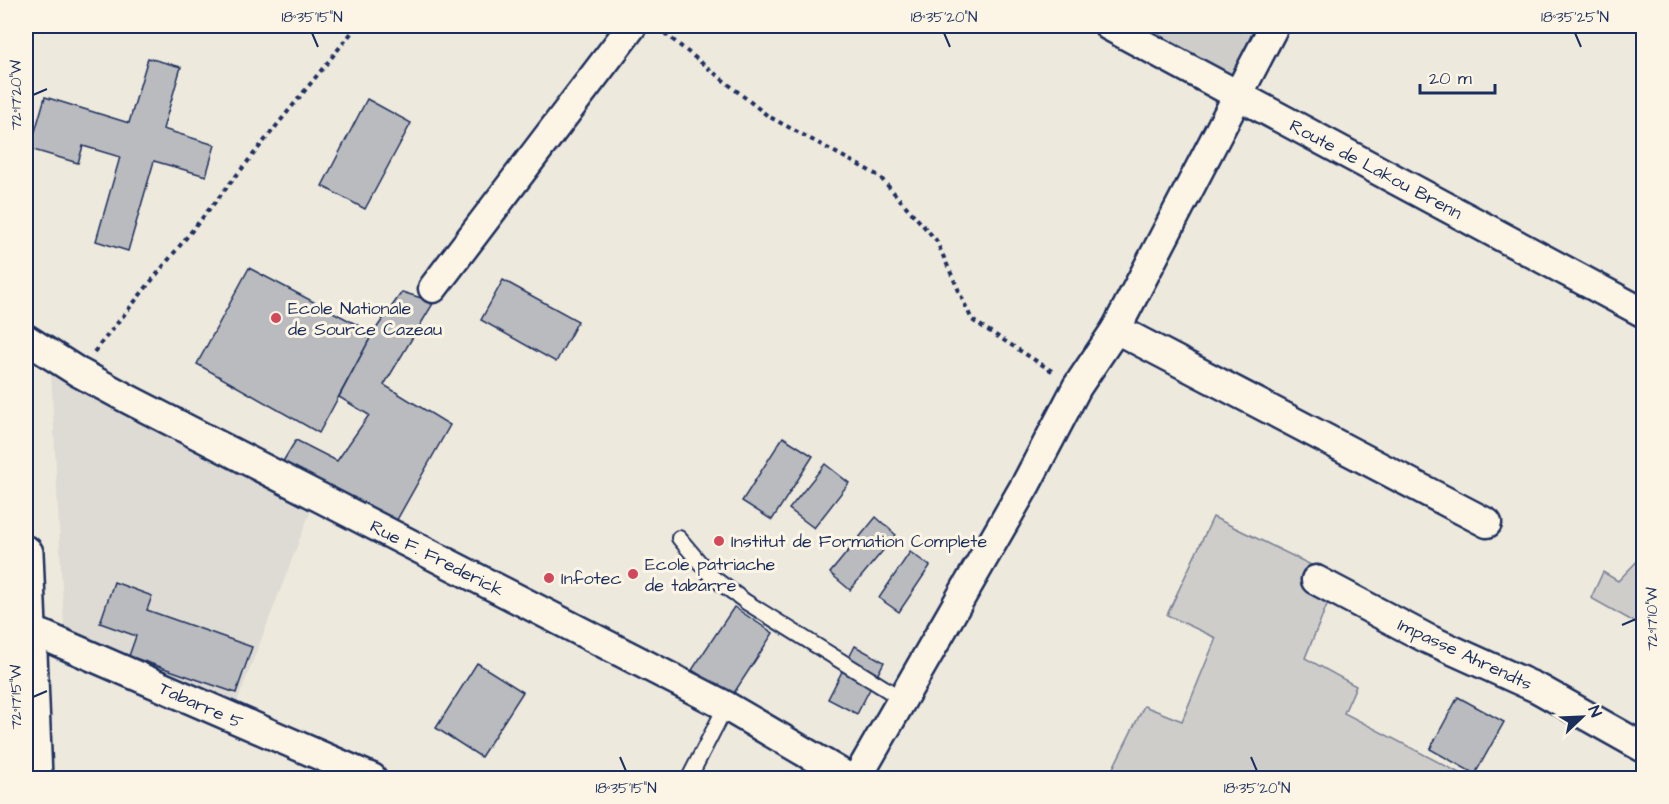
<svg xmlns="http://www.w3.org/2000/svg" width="1669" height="804" font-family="'Architects Daughter',sans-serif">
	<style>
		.built { fill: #dedbd4 }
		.green { fill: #cfcdca; stroke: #757e94; stroke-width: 1.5 }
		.building { fill: #babbbe; stroke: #1b2f5e; stroke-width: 1.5 }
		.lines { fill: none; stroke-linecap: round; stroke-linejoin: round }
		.service-casing { stroke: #1b2f5e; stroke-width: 18 }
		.minor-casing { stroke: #1b2f5e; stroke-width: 33 }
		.secondary-casing { stroke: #1b2f5e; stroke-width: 38 }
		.path { stroke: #1b2f5e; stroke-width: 4; stroke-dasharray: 4.5 4.5; stroke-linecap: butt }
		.service { stroke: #fcf5e5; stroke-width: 14 }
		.minor { stroke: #fcf5e5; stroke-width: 28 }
		.secondary { stroke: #fcf5e5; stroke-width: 33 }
		.ticks { fill: none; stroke: #1b2f5e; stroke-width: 2 }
		.poi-dot { fill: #d1495b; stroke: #fcf5e5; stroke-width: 2 }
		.labels { text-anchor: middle; stroke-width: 6; stroke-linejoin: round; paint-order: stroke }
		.street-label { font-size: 18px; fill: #1b2f5e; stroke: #fcf5e5 }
		.poi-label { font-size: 18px; fill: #1b2f5e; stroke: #fcf5e5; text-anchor: start }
		.neatline { fill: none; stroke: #1b2f5e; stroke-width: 2 }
		.ticks-label { font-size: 15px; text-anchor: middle; fill: #1b2f5e }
	</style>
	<rect width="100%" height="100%" fill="#eee9dd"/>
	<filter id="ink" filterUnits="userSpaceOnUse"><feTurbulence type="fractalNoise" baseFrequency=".0167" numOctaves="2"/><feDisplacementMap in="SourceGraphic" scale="12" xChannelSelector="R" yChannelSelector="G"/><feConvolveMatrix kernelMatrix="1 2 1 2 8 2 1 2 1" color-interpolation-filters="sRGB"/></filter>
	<g filter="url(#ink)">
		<polygon class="built" points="51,373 311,510 236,705 64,628"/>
		<g class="green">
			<polygon points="1127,26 1255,26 1232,81"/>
			<polygon points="1213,517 1338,578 1305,658 1356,686 1344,713 1469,778 1108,778 1144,706 1182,721 1216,638 1167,615"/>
			<polygon points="1643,555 1643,627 1591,598 1603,572 1618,581"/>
		</g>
		<g class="building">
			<polygon points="148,58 181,67 163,129 215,145 206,176 154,161 128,251 96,241 120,157 83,146 78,163 30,149 45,97 129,123"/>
			<polygon points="367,99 411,123 365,209 322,186"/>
			<polygon points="249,268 373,333 319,433 197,364"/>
			<polygon points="503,280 578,321 556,362 481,320"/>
			<polygon points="402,292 434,302 384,385 450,425 394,525 282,463 296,440 337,461 369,415 339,397 373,333"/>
			<polygon points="783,437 813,456 772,520 742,501"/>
			<polygon points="825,464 849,483 814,528 789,509"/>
			<polygon points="876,517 896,535 850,590 830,573"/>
			<polygon points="910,552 930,566 899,612 879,598"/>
			<polygon points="114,582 152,596 147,610 252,647 236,693 129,656 136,636 100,623"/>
			<polygon points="734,607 773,633 732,696 692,670"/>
			<polygon points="855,646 884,662 857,714 828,699"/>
			<polygon points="477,663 523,692 481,757 436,728"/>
			<polygon points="1458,697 1504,722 1475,774 1430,749"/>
		</g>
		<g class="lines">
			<g class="service-casing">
				<g id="service">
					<polyline points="679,538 711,576 746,602 902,699"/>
					<polyline points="689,778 726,706"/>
				</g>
			</g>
			<g class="minor-casing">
				<g id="minor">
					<polyline points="1109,26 1644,313"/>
					<polyline points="433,288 632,26"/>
					<polyline points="1116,329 1274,26"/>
					<polyline points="26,339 78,372 128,399 726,706 849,778"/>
					<polyline points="1316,580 1428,639 1539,689 1644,748"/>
					<polyline points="31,630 372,778"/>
					<polyline points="857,778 1026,484 1077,387 1116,329 1487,523"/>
				</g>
			</g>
			<g class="secondary-casing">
				<polyline id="secondary" points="26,553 35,778"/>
			</g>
			<g class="path">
				<polyline points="658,28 768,116 879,176 936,240 972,320 1055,373"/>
				<polyline points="94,352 357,26"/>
			</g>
			<use href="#service" class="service"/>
			<use href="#minor" class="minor"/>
			<use href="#secondary" class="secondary"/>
		</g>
	</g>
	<path class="ticks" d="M312,33L318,47M944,33L950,47M1575,33L1581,47M33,95L47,89M1622,625L1636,619M33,697L47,691M620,757L626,771M1251,757L1257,771"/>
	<g class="poi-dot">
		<circle cx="276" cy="318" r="6"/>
		<circle cx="719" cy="541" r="6"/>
		<circle cx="633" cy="574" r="6"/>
		<circle cx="549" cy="578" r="6"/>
	</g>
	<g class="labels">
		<g class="street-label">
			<text transform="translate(1376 169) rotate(28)" y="6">Route de Lakou Brenn</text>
			<text transform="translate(437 558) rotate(27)" y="6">Rue F. Frederick</text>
			<text transform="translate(1465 654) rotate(25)" y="6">Impasse Ahrendts</text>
			<text transform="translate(201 705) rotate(24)" y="6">Tabarre 5</text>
		</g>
		<g class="poi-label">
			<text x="288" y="314">Ecole Nationale<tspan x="288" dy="21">de Source Cazeau</tspan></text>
			<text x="731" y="547">Institut de Formation Complete</text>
			<text x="645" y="570">Ecole patriache<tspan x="645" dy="21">de tabarre</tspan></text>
			<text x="561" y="584">Infotec</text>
		</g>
	</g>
	<rect width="1669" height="804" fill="none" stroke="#fcf5e5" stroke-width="66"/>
	<g transform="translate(1582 717) rotate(67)" stroke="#fcf5e5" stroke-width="4.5" paint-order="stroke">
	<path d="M0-4.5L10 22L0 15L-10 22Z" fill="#1b2f5e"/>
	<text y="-9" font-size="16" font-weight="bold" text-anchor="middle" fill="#1b2f5e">N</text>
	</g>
	<path d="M1420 84v9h75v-9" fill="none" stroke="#1b2f5e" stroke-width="3"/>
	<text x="1429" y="84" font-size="18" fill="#1b2f5e" stroke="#fcf5e5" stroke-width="4.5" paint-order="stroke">20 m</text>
	<rect x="33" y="33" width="1603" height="738" class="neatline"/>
	<g class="ticks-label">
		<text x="312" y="22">18°35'15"N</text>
		<text x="944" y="22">18°35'20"N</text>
		<text x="1575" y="22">18°35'25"N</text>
		<text transform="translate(16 95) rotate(-90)" y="5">72°17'20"W</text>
		<text transform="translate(1652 619) rotate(-90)" y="5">72°17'10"W</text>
		<text transform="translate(16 697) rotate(-90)" y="5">72°17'15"W</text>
		<text x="626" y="793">18°35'15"N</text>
		<text x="1257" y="793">18°35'20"N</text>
	</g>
</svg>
